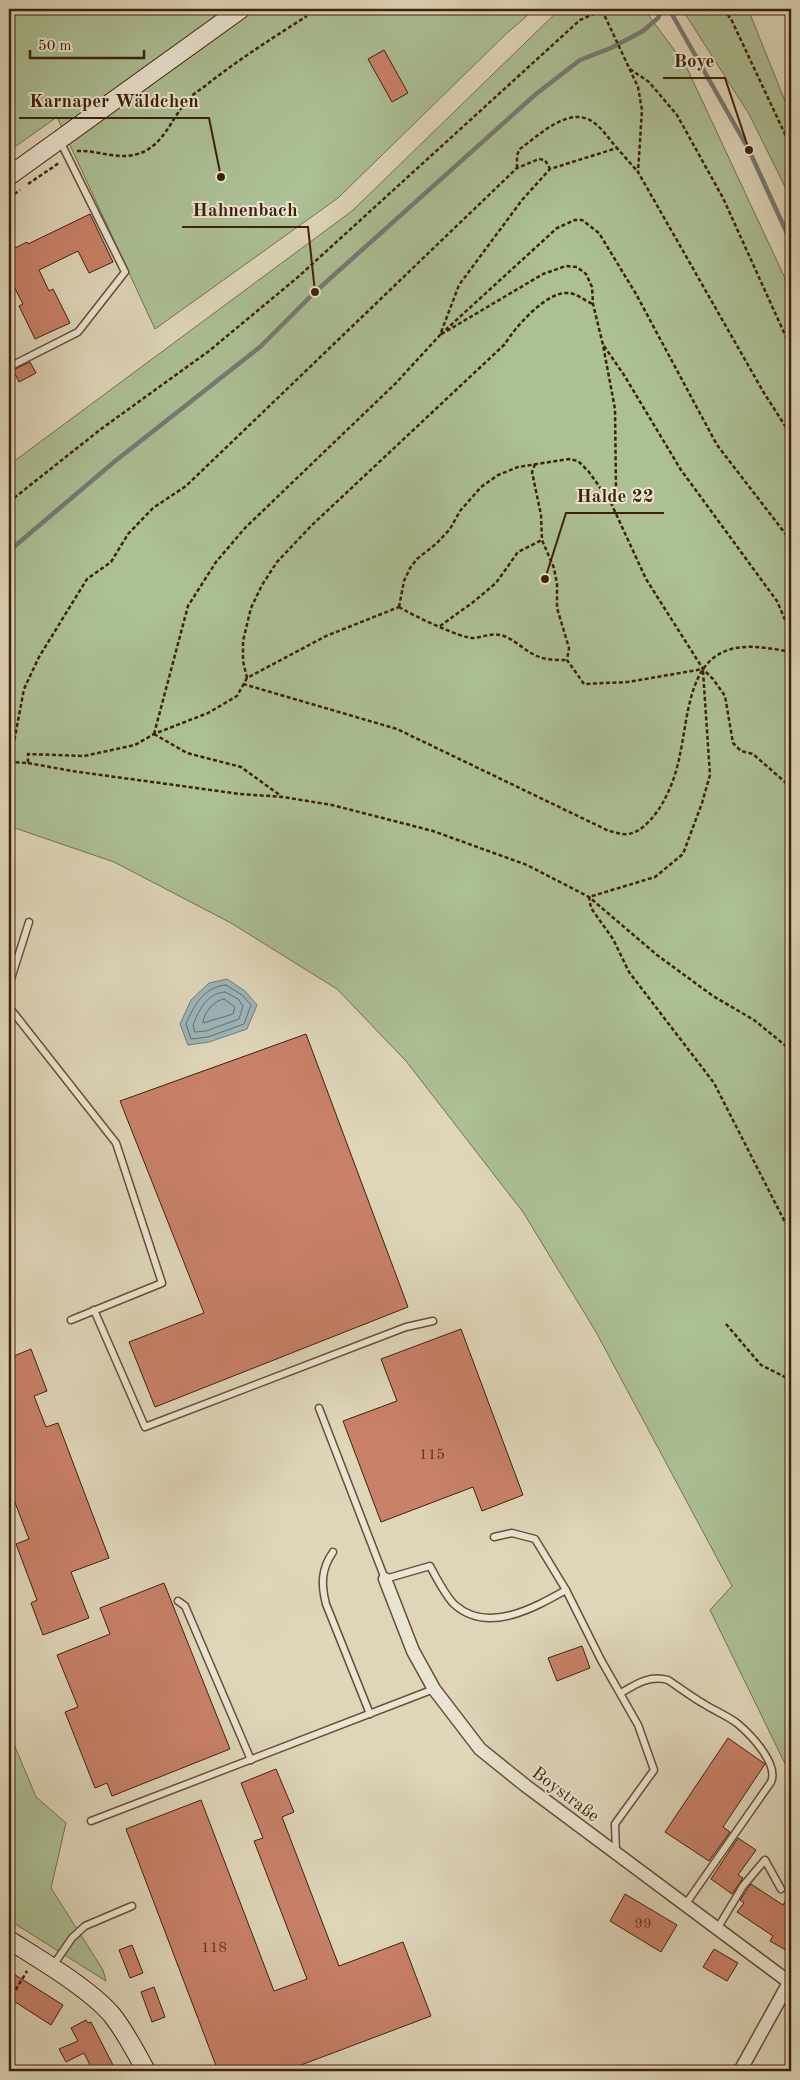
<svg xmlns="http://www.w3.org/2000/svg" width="800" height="2080" font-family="'Old Standard TT',serif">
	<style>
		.green { fill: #acbf95; stroke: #76704e }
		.water { fill: #9bb6bc; stroke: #767a74 }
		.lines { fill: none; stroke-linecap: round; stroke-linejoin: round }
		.shore { stroke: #6d6c62; stroke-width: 1 }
		.stream { stroke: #767a74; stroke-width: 4.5 }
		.building { fill: #c9816a; stroke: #3f2108 }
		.lane-casing { stroke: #674e34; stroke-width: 9 }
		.street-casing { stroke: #674e34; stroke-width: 15 }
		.secondary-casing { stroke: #3f2108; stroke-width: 20 }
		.path { stroke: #3f2108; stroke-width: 2.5; stroke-dasharray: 4 2.5; stroke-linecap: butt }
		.lane { stroke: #eae4d2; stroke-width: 6 }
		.street { stroke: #eae4d2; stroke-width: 12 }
		.secondary { stroke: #eae4d2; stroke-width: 18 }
		.labels { text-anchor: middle; stroke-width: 4; stroke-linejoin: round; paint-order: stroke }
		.number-label { font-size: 15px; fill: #623920 }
		.street-label { font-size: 18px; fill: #3f2108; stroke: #eae4d2 }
		.leader { fill: none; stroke: #3f2108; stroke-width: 2 }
		.callout-dot { fill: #3f2108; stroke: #eae4d2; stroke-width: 2 }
		.callout-label { font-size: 19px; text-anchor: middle; font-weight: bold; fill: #3f2108; stroke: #eae4d2; stroke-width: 4; stroke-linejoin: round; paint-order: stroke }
	</style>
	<rect width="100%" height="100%" fill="#dfd6ba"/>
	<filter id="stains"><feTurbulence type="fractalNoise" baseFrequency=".004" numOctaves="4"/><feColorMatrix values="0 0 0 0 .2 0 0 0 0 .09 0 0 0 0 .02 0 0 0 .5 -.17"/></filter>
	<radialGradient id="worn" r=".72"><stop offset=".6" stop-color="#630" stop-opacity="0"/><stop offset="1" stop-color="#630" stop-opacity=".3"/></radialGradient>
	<g class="green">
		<polygon points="9,9 535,9 506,34 338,198 155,329 57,117 9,151"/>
		<polygon points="560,9 644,9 686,66 791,291 791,1776 710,1610 732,1586 596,1332 523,1212 406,1061 337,989 231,923 114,862 9,826 9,465 352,211"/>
		<polygon points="682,9 748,9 791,116 791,199 749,114"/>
		<polygon points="9,1732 36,1797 66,1823 51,1888 103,1970 106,1981 9,1920"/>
	</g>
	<polygon class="water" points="227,979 245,991 257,1005 247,1029 209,1042 188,1045 180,1024 191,1000 209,983"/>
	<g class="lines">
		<g class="shore">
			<path d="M226,985L242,995L251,1005L244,1024L208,1037L191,1039L186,1024C194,1005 204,987 226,985Z"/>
			<path d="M225,992L238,999L243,1006L239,1019L206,1031L195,1032L193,1025C199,1010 207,993 225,992Z"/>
			<path d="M224,999L235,1007L233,1014L203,1023C203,1014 214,1000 224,999Z"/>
		</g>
		<g class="stream">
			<polyline points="669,9 749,150 791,242"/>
			<polyline points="9,551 114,462 260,347 315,292 536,94 580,60 611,48 643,31 658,18 662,9"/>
		</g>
	</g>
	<g class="building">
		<polygon points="384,50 408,93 392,102 368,59"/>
		<polygon points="90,214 113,262 89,273 78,251 39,270 49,291 53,289 70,323 35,339 19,306 23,304 12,283 9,284 9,251 27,242 28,244"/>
		<polygon points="30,362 36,373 19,382 13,370"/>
		<polygon points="306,1034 408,1307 155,1407 129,1342 204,1313 120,1101"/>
		<polygon points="461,1329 523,1495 482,1511 473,1487 381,1522 343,1421 397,1401 381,1359"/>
		<polygon points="31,1349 47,1391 34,1396 46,1427 58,1423 109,1558 71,1572 89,1618 43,1635 31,1603 37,1600 16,1544 29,1539 9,1487 9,1358"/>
		<polygon points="164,1583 230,1749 112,1796 107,1783 95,1788 65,1712 78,1707 57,1655 110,1634 100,1608"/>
		<polygon points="582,1646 590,1668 557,1681 548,1658"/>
		<polygon points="728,1738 765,1764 723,1827 730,1832 709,1861 665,1832"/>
		<polygon points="276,1769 294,1812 282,1817 339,1966 403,1942 431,2016 285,2071 218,2071 126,1829 201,1800 274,1991 307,1979 254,1841 263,1838 241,1783"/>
		<polygon points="738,1838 756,1850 738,1875 743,1878 732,1894 711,1879"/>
		<polygon points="751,1884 783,1905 791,1891 791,1953 770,1941 773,1936 737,1912 744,1903 740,1900"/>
		<polygon points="625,1894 677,1925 661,1952 610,1921"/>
		<polygon points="132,1945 143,1973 130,1978 119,1950"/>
		<polygon points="714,1949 738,1963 727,1981 703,1967"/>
		<polygon points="9,1971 63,2005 51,2025 9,1998"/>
		<polygon points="154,1987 165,2017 152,2022 141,1992"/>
		<polygon points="86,2020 88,2023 91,2022 116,2071 93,2071 84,2053 66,2062 59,2049 78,2041 71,2028"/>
	</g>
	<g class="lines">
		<g class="lane-casing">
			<g id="lane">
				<polyline points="9,367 78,332 125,272 60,141"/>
				<polyline points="9,985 29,922"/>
				<polyline points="9,1007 116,1143 162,1283 71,1320"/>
				<polyline points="94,1310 145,1427 406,1327 433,1321"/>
				<path d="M319,1408L385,1579L430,1566C436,1577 446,1597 455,1605C488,1634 534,1608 566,1590L601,1660L638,1725L654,1770L615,1824L616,1852"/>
				<polyline points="494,1537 512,1533 535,1539 566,1590"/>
				<path d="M333,1552C321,1569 321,1585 326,1604L370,1714"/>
				<polyline points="178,1601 185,1606 251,1760"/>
				<path d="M621,1693C636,1684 649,1675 668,1680C680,1688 692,1697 704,1704C715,1711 728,1716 738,1724C751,1735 779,1764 771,1782L685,1905"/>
				<polyline points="91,1821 434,1689"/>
				<polyline points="717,1929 743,1886 765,1860 781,1889"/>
				<polyline points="52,1967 72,1938 85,1926 132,1906"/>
			</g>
		</g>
		<g class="street-casing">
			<g id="street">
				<polyline points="385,1579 413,1651 434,1689 480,1749 526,1786 789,1982"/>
				<polyline points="740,2071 791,1979"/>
			</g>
		</g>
		<g class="secondary-casing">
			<g id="secondary">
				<polyline points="9,176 241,9"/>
				<path d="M9,1940C39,1959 89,1988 112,2015C126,2033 136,2052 146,2071"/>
			</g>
		</g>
		<g class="path">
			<polyline points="724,9 732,21 791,147"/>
			<polyline points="602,10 638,87 642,110 638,172 764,393 791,435"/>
			<polyline points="630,69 649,82 677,115 723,198 791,348"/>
			<path d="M77,151C96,150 115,159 134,155C162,149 170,121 186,102C192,94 202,89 210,82C241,58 274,37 307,16"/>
			<path d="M517,168V155L520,149C538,136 569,105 593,122C602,128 609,139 617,148"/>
			<polyline points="28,184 59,163"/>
			<polyline points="9,198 20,190"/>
			<polyline points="604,346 624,375 681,470 777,601 789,629 791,650"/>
			<polyline points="535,464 532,472 541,515 542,540 554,568 557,584 557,608 569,648 567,660 584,684 628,682 703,669"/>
			<polyline points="9,502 101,429 209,351 298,277 580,20 602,10"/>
			<polyline points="611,503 616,500 616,490 615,409 603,345 593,304 592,287 586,274 577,267 566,266 543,274 440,335 557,228 575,220 582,220 599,233 636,294 717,445 791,541"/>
			<polyline points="399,607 404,581 410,568 417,559 436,544 450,529 460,511 481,487 498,475 518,467 569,459 578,461 589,472 611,503 646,579 703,669 713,679 725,696 733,743 741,751 753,754 785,782 791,793"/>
			<path d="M399,607C412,615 460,638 473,638C484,637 493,632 504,636C515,640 525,651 537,656C545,660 557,660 567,660"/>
			<polyline points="440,626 472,603 496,583 518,552 542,540"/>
			<polyline points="703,671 710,775 702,803 683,854 655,877 589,897 591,908 613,939 629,972 714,1083 789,1230 791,1242"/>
			<path d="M247,678L243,661V641L251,608L262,585L277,562L311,526L505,344C515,327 547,291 568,293C576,293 585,301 593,304"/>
			<path d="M243,684L397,729L609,831C614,832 622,835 628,834C638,833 647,824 653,817C667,800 676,776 680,754C687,724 688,675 716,656C738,641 768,648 791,652"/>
			<polyline points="154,734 188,606 216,562 245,528 395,384 440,335 459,285 522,200 550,169 617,148 638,172"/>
			<polyline points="154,734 187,753 241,767 281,796"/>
			<polyline points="9,751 13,747 24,689 39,657 87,579 111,562 128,534 153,508 186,486 517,168 539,159 545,160 550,169"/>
			<polyline points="9,762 28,763 28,754 84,756 135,745 154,734 208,713 237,696 247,678 326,636 399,607"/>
			<polyline points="28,763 72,771 240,794 283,797 332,805 433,831 527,865 589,897 657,955 713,996 754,1020 791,1050"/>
			<polyline points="726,1324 761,1365 791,1380"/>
			<polyline points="9,2001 27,1971"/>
		</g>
		<use href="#lane" class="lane"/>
		<use href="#street" class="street"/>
		<use href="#secondary" class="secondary"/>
	</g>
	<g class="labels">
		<g class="number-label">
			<text x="432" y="1459">115</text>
			<text x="643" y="1928">99</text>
			<text x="214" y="1952">118</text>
		</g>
		<g class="street-label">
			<text transform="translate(566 1794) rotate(37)" y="6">Boystraße</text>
		</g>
	</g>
	<path class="leader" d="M749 150L725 78H663M221 177L209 118H19M315 292L308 227H182M545 579L566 513H664"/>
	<g class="callout-dot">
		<circle cx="749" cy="150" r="5"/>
		<circle cx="221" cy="177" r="5"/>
		<circle cx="315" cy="292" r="5"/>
		<circle cx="545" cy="579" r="5"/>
	</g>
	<g class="callout-label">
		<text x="694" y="67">Boye</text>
		<text x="114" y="107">Karnaper Wäldchen</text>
		<text x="245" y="216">Hahnenbach</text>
		<text x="615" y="502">Halde 22</text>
	</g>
	<rect width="800" height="2080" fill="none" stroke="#dfd6ba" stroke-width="30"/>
	<rect x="10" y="10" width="780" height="2060" fill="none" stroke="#3f2108" stroke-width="2.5"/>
	<rect x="15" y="15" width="770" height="2050" fill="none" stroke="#3f2108"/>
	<path d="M30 50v8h114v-8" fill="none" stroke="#3f2108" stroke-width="2.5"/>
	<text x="38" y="50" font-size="15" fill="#3f2108" stroke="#eae4d2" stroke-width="4" paint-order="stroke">50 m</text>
	<rect width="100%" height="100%" filter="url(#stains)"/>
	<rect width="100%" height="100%" fill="url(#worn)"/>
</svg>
